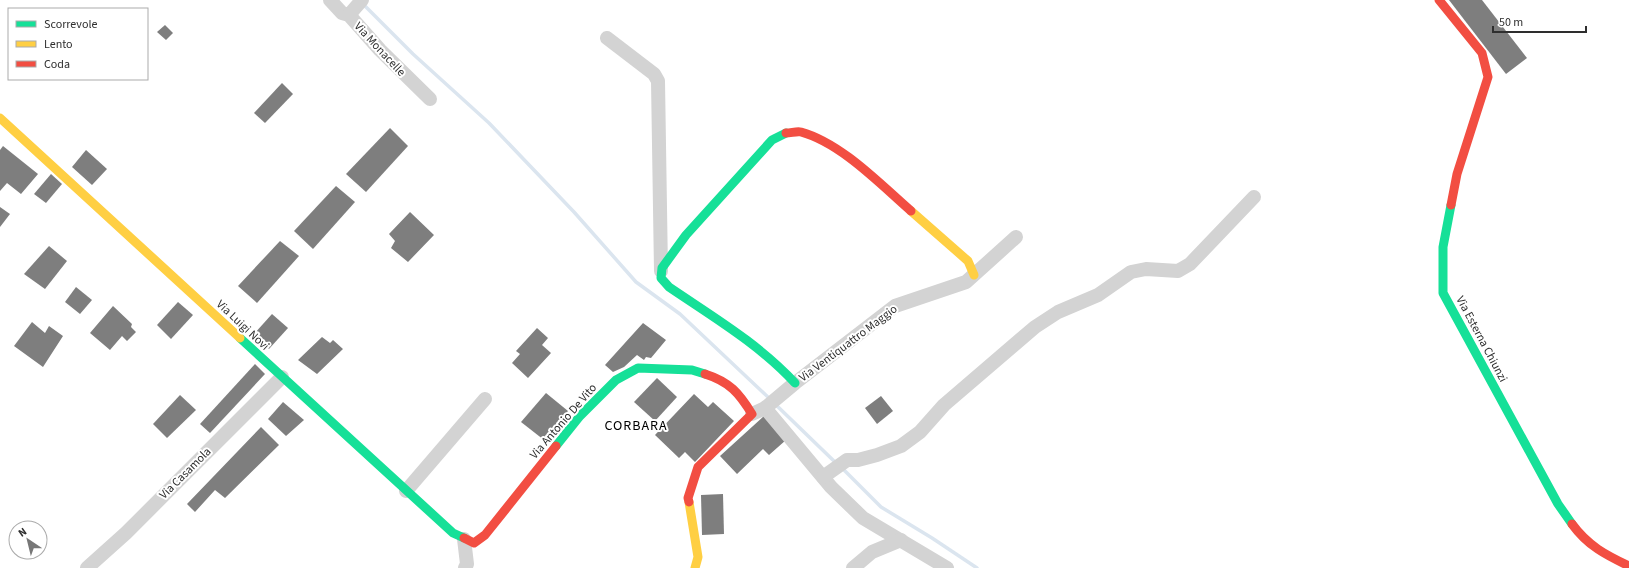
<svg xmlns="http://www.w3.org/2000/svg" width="1629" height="568" font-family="'Source Sans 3',sans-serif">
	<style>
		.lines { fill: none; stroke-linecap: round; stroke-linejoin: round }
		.stream { stroke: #dbe5ef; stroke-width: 3.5 }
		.building { fill: #7e7e7e }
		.street { stroke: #d3d3d3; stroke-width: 14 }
		.fast { stroke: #16e098; stroke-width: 9 }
		.slow { stroke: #ffcf43; stroke-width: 9 }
		.jam { stroke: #f24e42; stroke-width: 9 }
		.labels { text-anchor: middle; stroke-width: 4; stroke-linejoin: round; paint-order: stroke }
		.street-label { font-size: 12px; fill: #2e2e2e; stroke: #fff }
		.quarter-label { font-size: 14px; letter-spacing: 1px; fill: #000; stroke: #fff }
	</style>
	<rect width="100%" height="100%" fill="#fff"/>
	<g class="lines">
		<g class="stream">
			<polyline points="363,4 413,54 489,123 574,212 636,282 680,314 770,399"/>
			<polyline points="774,403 836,463"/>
			<polyline points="842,468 881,507 932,538 977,568"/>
		</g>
	</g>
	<g class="building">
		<polygon points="1449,0 1482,0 1527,58 1506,74"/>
		<polygon points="165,25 173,33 166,40 157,32"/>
		<polygon points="282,83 293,94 265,123 254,113"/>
		<polygon points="390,128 408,146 366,192 346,174"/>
		<polygon points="3,146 38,174 21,194 7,183 0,191 0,150"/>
		<polygon points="86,150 107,169 92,185 72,167"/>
		<polygon points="51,174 62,184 46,203 34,194"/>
		<polygon points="336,186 355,202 313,249 294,231"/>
		<polygon points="0,207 10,214 0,227"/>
		<polygon points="410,212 434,235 408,262 391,248 395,241 389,234"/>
		<polygon points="280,241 299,256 257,303 238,286"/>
		<polygon points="49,246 67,261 45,289 24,274"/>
		<polygon points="76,287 92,300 80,314 65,302"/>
		<polygon points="178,302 193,315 171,339 157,325"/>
		<polygon points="113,306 132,324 131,327 136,332 127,341 122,336 110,350 90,333"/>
		<polygon points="272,314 288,328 269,349 253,335"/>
		<polygon points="32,322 45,333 49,326 63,336 43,367 14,346"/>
		<polygon points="643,323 666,340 651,358 646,357 644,360 637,355 624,367 613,372 605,365"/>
		<polygon points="537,328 548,338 542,345 551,353 528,378 512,363 520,354 516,351"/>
		<polygon points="322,337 330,343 333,340 343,349 317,374 298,360"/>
		<polygon points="255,364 265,374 210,433 200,424"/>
		<polygon points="657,378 677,397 655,421 634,402"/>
		<polygon points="546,393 568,411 544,440 521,422"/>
		<polygon points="694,394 708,407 713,402 734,421 695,462 685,452 679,458 655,435"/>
		<polygon points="180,395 196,410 167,438 153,424"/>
		<polygon points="881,396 893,411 877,424 865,408"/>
		<polygon points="283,402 304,420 286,436 268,419"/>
		<polygon points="764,416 786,440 769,455 763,449 737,474 720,456"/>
		<polygon points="261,427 279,445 225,498 215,490 195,512 187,504"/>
		<polygon points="723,494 724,534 702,535 701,495"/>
	</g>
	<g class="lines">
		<g class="street">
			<polyline points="330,0 342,13 349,15 380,50 430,99"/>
			<polyline points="349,15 362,0"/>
			<polyline points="607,38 654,74 658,81 661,271"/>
			<polyline points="765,408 831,487 863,518 947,568"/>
			<polyline points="752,414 765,408 795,383 895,306 966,282 1016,237"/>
			<polyline points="823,477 847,460 858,460 877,455 901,446 920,432 944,405 1035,327 1058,312 1098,295 1131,272 1146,269 1178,271 1190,264 1254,197"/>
			<polyline points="406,491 485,399"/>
			<polyline points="464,539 467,564 465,568"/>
			<polyline points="87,568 126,533 282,377"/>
			<polyline points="853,568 872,552 901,540"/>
		</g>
		<g class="fast">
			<path d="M786,133L772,140L686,235L662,268L661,278L669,287C713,317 759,344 795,383"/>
			<polyline points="1451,205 1443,247 1443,293 1558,504 1572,524"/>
			<polyline points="240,338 453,533 464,538"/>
			<polyline points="556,446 580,416 616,380 638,368 692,370 705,374"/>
		</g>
		<g class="slow">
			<polyline points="0,118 240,338"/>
			<polyline points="911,211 968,261 974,275"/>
			<polyline points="689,502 698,557 695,568"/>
		</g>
		<g class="jam">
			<polyline points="1439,0 1482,53 1488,77 1457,174 1451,205"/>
			<path d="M786,133C791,133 797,131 801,132C841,143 880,184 911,211"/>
			<path d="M689,502L688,498L698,467L752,414C739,393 730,382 705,374"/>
			<path d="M1572,524C1588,546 1606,555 1629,566"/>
			<polyline points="464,538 474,543 485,535 556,446"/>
		</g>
	</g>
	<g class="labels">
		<g class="street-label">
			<text transform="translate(380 49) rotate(47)" y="4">Via Monacelle</text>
			<text transform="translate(243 325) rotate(43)" y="4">Via Luigi Novi</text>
			<text transform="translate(1482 339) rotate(62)" y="4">Via Esterna Chiunzi</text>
			<text transform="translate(848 343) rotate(-37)" y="4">Via Ventiquattro Maggio</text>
			<text transform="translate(563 421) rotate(-49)" y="4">Via Antonio De Vito</text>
			<text transform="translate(185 473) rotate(-45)" y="4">Via Casamola</text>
		</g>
		<g class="quarter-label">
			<text x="636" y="430">CORBARA</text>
		</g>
	</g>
	<rect x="8" y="8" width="140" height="72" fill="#ffffff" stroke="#ababab"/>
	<rect x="16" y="21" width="20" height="6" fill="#16e098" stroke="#ababab"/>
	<text x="44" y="28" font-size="12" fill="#2e2e2e">Scorrevole</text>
	<rect x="16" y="41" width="20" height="6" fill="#ffcf43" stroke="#ababab"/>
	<text x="44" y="48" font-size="12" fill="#2e2e2e">Lento</text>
	<rect x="16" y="61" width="20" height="6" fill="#f24e42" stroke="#ababab"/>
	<text x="44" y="68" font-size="12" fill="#2e2e2e">Coda</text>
	<g transform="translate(28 540) rotate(325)"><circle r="19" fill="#ffffff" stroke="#ababab"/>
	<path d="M0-3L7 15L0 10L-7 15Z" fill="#777777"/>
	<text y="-6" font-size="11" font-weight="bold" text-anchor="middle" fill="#2e2e2e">N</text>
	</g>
	<path d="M1493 26v6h93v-6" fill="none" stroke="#2e2e2e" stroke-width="2"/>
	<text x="1499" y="26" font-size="12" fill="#2e2e2e" stroke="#ffffff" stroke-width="3" paint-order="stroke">50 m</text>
</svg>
